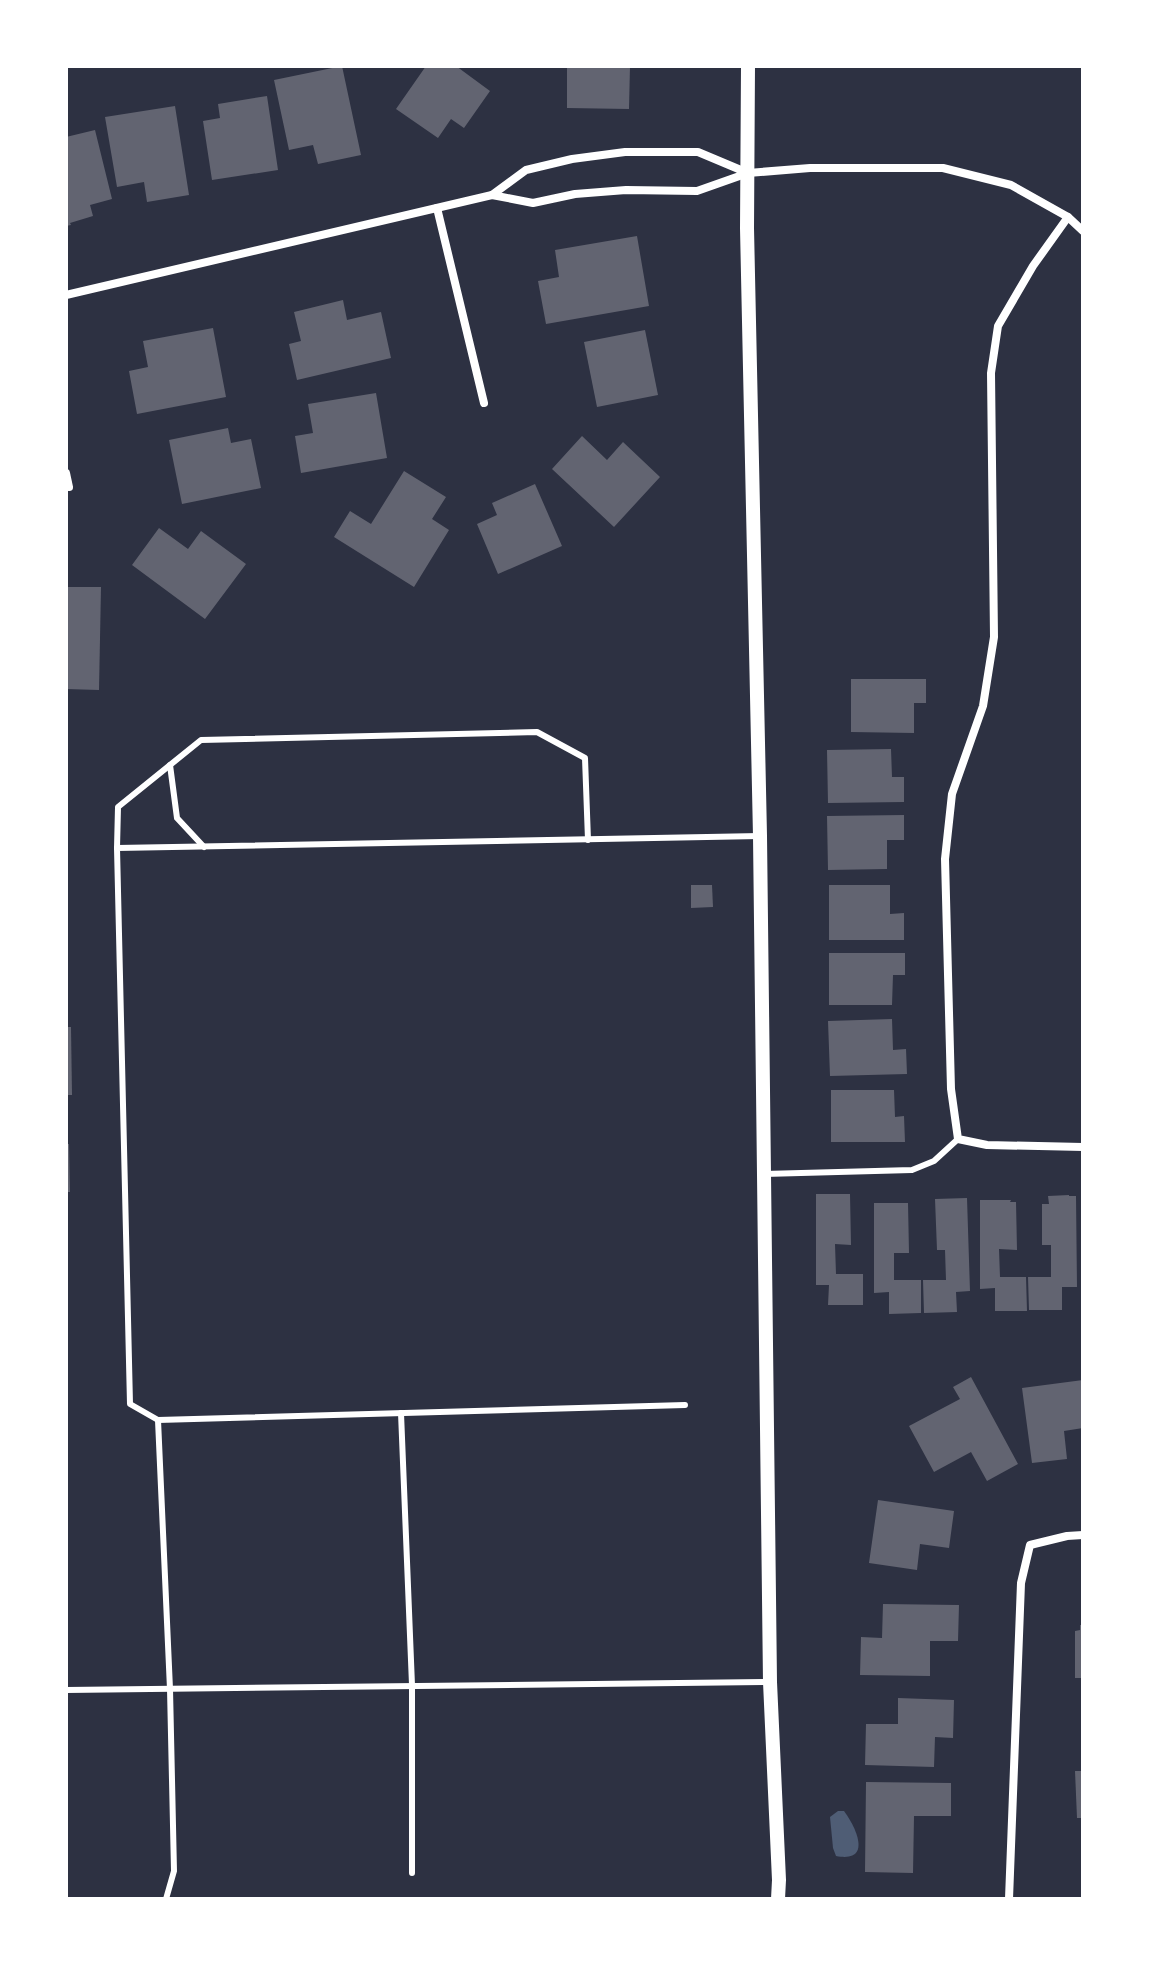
<svg xmlns="http://www.w3.org/2000/svg" width="1149" height="1965" font-family="'Roboto Condensed',sans-serif">
	<style>
		.water { fill: #4f5d75 }
		.building { fill: #626471 }
		.lines { fill: none; stroke-linecap: round; stroke-linejoin: round }
		.service { stroke: #fff; stroke-width: 6 }
		.minor { stroke: #fff; stroke-width: 8 }
		.tertiary { stroke: #fff; stroke-width: 14 }
	</style>
	<rect width="100%" height="100%" fill="#2d3142"/>
	<path class="water" d="M838,1811H844C856,1827 873,1863 836,1856L833,1848L830,1817Z"/>
	<g class="building">
		<polygon points="342,66 361,155 318,164 313,145 289,150 274,80"/>
		<polygon points="426,66 456,66 490,91 464,128 451,119 438,138 396,109"/>
		<polygon points="567,66 630,66 629,109 567,108"/>
		<polygon points="267,96 278,170 212,180 203,121 220,118 218,104"/>
		<polygon points="175,106 189,195 147,202 144,182 117,187 105,117"/>
		<polygon points="95,130 112,199 90,205 93,216 70,223 71,225 66,226 66,137"/>
		<polygon points="637,236 649,306 546,324 538,281 559,277 555,250"/>
		<polygon points="343,300 347,320 381,312 391,358 297,380 289,344 301,341 294,312"/>
		<polygon points="213,328 226,397 137,414 129,371 148,367 143,341"/>
		<polygon points="645,330 658,395 597,407 584,342"/>
		<polygon points="376,393 387,458 301,473 295,436 313,433 308,404"/>
		<polygon points="228,428 231,443 251,439 261,488 182,504 169,440"/>
		<polygon points="582,436 607,460 623,442 660,477 614,527 552,469"/>
		<polygon points="404,471 446,497 432,519 449,530 414,587 334,537 350,511 371,524"/>
		<polygon points="535,484 562,546 498,574 477,524 497,515 492,503"/>
		<polygon points="159,528 188,549 201,531 246,564 205,619 132,565"/>
		<polygon points="66,587 101,587 99,690 66,689"/>
		<polygon points="851,679 926,679 926,703 914,703 914,733 851,732"/>
		<polygon points="891,749 892,777 904,777 904,802 828,803 827,750"/>
		<polygon points="904,815 904,840 887,840 887,869 828,870 827,816"/>
		<polygon points="691,885 712,885 713,907 691,908"/>
		<polygon points="829,885 890,885 890,914 904,913 904,940 829,940"/>
		<polygon points="829,953 905,953 905,975 893,975 892,1005 829,1005"/>
		<polygon points="892,1019 893,1050 906,1049 907,1074 830,1076 828,1021"/>
		<polygon points="66,1027 71,1027 72,1095 66,1095"/>
		<polygon points="831,1090 894,1090 895,1117 904,1116 905,1142 831,1142"/>
		<polygon points="66,1144 69,1144 70,1192 66,1192"/>
		<polygon points="816,1194 850,1194 851,1245 835,1244 836,1274 863,1274 863,1305 828,1305 829,1285 816,1285"/>
		<polygon points="1069,1195 1069,1196 1076,1196 1077,1287 1062,1287 1062,1310 1029,1310 1028,1277 1051,1277 1051,1245 1042,1245 1042,1204 1049,1204 1048,1196"/>
		<polygon points="967,1198 970,1291 956,1292 957,1312 924,1313 923,1280 946,1280 945,1250 937,1250 935,1199"/>
		<polygon points="980,1200 1011,1200 1010,1202 1016,1202 1017,1250 999,1249 1000,1277 1026,1277 1027,1311 995,1311 995,1288 980,1289"/>
		<polygon points="874,1203 908,1203 909,1253 894,1253 894,1280 921,1280 921,1313 889,1314 889,1292 874,1293"/>
		<polygon points="971,1377 1018,1464 987,1481 971,1452 934,1472 909,1426 960,1399 953,1387"/>
		<polygon points="1083,1380 1083,1428 1064,1431 1067,1459 1032,1463 1022,1388"/>
		<polygon points="878,1500 954,1511 949,1548 920,1544 917,1570 869,1563"/>
		<polygon points="883,1604 959,1605 958,1641 930,1641 930,1676 860,1675 861,1637 882,1638"/>
		<polygon points="1080,1625 1083,1625 1083,1678 1075,1678 1075,1631 1080,1630"/>
		<polygon points="898,1698 954,1700 953,1738 935,1737 934,1767 865,1765 866,1724 898,1724"/>
		<polygon points="1075,1771 1083,1771 1083,1818 1077,1818"/>
		<polygon points="866,1782 951,1783 951,1816 914,1816 913,1873 865,1872"/>
	</g>
	<g class="lines">
		<g class="service">
			<polyline points="170,765 177,818 204,847"/>
			<polyline points="117,848 118,807 201,740 537,732 585,758 588,840"/>
			<polyline points="764,1174 912,1170 934,1161 958,1139"/>
			<polyline points="401,1413 412,1685 412,1873"/>
			<polyline points="158,1420 685,1405"/>
			<polyline points="66,1690 770,1682"/>
			<polyline points="166,1899 174,1871 170,1689 158,1420 130,1404 117,848 760,836"/>
		</g>
		<g class="minor">
			<polyline points="748,173 698,152 625,152 572,159 526,170 492,195 533,203 575,194 626,190 697,191 748,173 810,168 943,168 1011,185 1068,217 1083,231"/>
			<polyline points="437,208 484,403"/>
			<polyline points="1068,217 1033,266 998,326 991,373 994,637 983,706 952,794 945,859 951,1089 958,1139 987,1145 1083,1147"/>
			<polyline points="66,295 492,195"/>
			<polyline points="66,473 69,487"/>
			<polyline points="1009,1899 1021,1583 1030,1545 1067,1536 1083,1535"/>
		</g>
		<polyline class="tertiary" points="748,66 747,228 760,836 770,1682 779,1880 778,1899"/>
	</g>
	<rect width="1149" height="1965" fill="none" stroke="#ffffff" stroke-width="136"/>
</svg>
